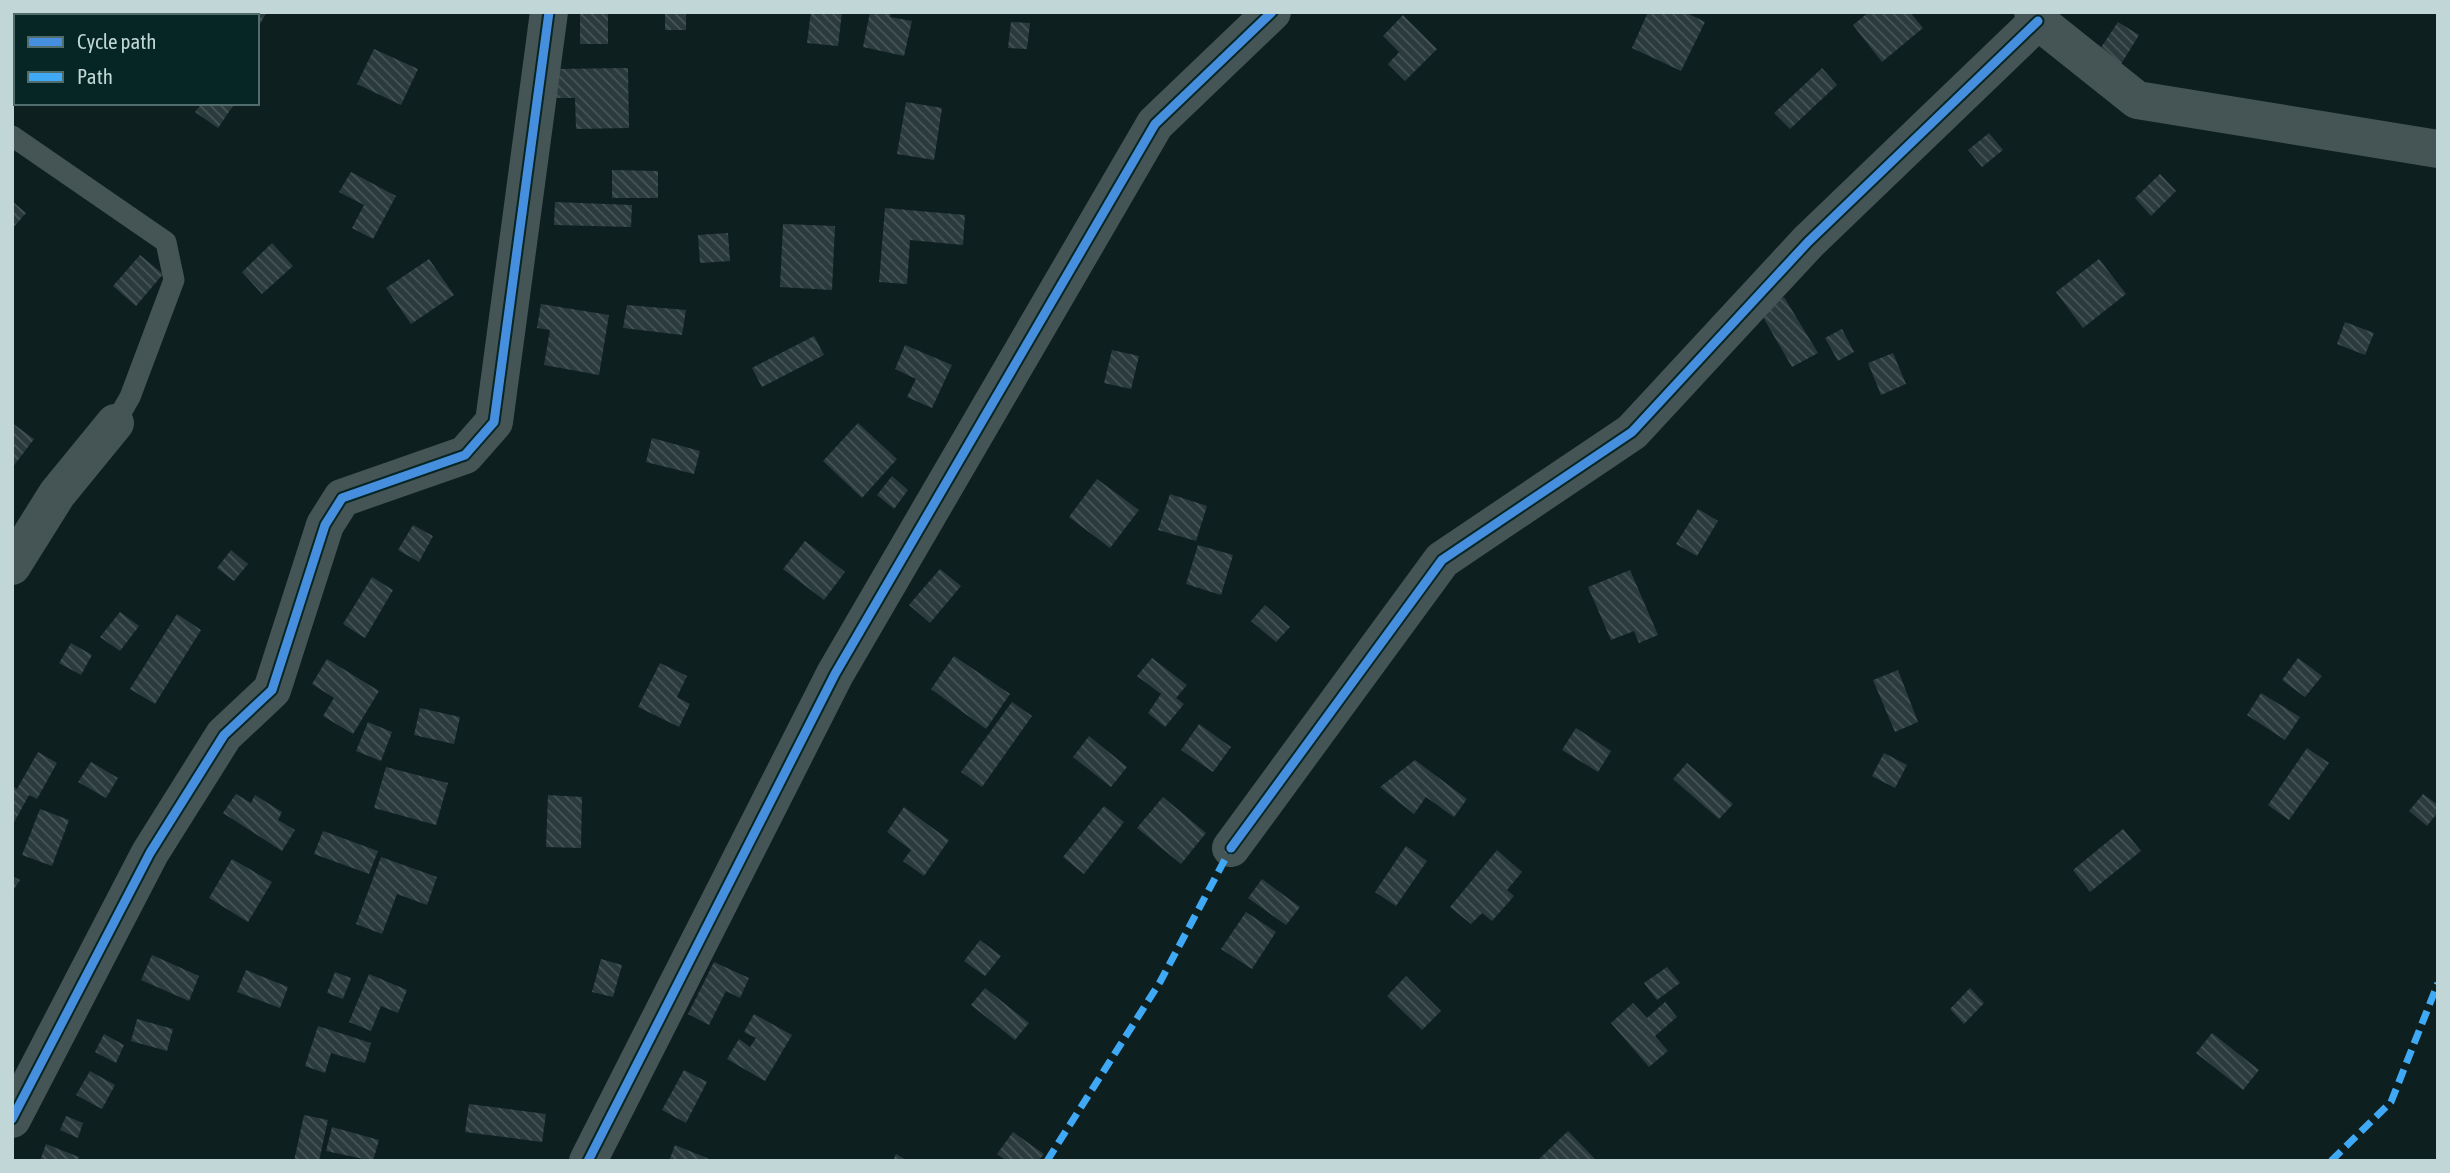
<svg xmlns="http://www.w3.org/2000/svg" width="2450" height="1173" font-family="'Asap Condensed',sans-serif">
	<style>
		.building { fill: url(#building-back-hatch) }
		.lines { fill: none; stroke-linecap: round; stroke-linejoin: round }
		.service { stroke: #455454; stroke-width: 21 }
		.minor { stroke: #455454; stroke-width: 38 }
		.quiet { stroke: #3fa9f5; stroke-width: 7; stroke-dasharray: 14 7; stroke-linecap: butt }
		.cycleway-casing { stroke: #062626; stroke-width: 13 }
		.cycleway { stroke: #468fdf; stroke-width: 9 }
	</style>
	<defs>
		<pattern id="building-back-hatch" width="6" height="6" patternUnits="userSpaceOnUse" patternTransform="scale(1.75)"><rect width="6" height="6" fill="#2b3a3c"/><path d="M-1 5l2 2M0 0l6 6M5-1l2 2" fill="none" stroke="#485657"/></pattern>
	</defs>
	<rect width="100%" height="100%" fill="#0d1f1f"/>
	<g class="building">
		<polygon points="46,12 73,12 70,16 51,16"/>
		<polygon points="209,12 267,12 257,29 257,16 207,16"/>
		<rect x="580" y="12" width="28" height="32"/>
		<rect x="665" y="12" width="21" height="18"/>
		<polygon points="811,12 842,12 838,46 807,43"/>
		<polygon points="870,12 891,12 890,17 912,21 904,56 863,47"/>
		<polygon points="1648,12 1685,12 1705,22 1681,71 1632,48"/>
		<polygon points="1869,12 1910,12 1923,28 1882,62 1853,25"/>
		<polygon points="1403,15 1437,49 1405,81 1388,64 1399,52 1383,36"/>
		<polygon points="1011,22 1030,23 1027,49 1008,48"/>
		<polygon points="2118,22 2139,35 2118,69 2096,55"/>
		<polygon points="374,49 418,69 401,105 357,84"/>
		<polygon points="628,68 629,128 576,129 575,98 556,98 556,69"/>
		<polygon points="1822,68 1837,85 1790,129 1774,113"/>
		<polygon points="906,102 942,108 934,160 897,154"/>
		<polygon points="202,103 235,103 218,128 195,112"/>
		<polygon points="1989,133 2003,150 1982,167 1968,150"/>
		<polygon points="612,170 658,171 658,198 612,198"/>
		<polygon points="351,172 396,196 373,239 352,228 364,205 339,192"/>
		<polygon points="2160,174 2176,191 2151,216 2135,198"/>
		<polygon points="12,201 26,213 12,229"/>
		<polygon points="555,202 632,205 631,227 554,225"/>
		<polygon points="885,208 965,215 963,245 910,240 907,284 879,282"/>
		<polygon points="783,224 835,226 832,290 780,287"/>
		<polygon points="728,233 730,261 700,263 698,235"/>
		<polygon points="272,243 293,266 262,294 242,272"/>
		<polygon points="140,255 163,274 136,306 113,286"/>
		<polygon points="429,259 454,295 411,324 386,288"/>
		<polygon points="2099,259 2126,294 2083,328 2056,292"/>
		<polygon points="1784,297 1818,353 1792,367 1760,312"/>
		<polygon points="541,304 609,315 599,375 544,365 550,330 537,328"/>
		<polygon points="627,305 686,310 682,335 623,328"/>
		<polygon points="2345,322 2374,333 2365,355 2337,344"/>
		<polygon points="1842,329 1854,352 1838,361 1825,338"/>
		<polygon points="814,336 824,355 762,387 752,368"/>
		<polygon points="905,345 952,365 932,408 907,397 916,379 895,369"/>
		<polygon points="1112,350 1139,356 1131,389 1104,383"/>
		<polygon points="1893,353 1906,384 1881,395 1868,363"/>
		<polygon points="12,423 34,439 12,468"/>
		<polygon points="858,423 897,459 862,498 823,461"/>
		<polygon points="652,438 700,451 694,474 646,462"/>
		<polygon points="892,476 908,490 894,509 877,495"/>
		<polygon points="1097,479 1139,510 1110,548 1069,517"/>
		<polygon points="1170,494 1207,506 1196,541 1158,530"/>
		<polygon points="1698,509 1718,521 1697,556 1676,544"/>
		<polygon points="413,525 433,536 419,562 398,550"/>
		<polygon points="805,541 845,572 824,600 783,569"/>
		<polygon points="1198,545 1233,555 1221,595 1186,584"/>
		<polygon points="231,550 248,564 234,581 217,568"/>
		<polygon points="940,569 961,586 930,623 909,605"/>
		<polygon points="1630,570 1658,635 1639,643 1634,631 1611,640 1588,587"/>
		<polygon points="372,577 393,590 365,638 343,624"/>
		<polygon points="1265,605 1290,627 1276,642 1251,621"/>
		<polygon points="120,612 139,626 120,651 100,637"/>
		<polygon points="177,614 201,630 155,704 130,689"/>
		<polygon points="71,643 92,655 81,675 59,663"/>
		<polygon points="954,656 1010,694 986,729 931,689"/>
		<polygon points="1152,658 1187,685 1176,698 1184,704 1165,727 1148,713 1161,694 1137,676"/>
		<polygon points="2298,658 2322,676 2305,697 2282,680"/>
		<polygon points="327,659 379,691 353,734 323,716 334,698 312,684"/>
		<polygon points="660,663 687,676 677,697 690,704 679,727 638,707"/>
		<polygon points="1898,670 1918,722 1895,732 1873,680"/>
		<polygon points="2261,693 2300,717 2285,740 2247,715"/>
		<polygon points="1012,702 1032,716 982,787 961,772"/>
		<polygon points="420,708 460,717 454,744 414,735"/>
		<polygon points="368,722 392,732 381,761 356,751"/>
		<polygon points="1199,724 1231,747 1213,772 1181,750"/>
		<polygon points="1576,728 1611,751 1598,772 1562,750"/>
		<polygon points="1089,736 1127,767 1111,787 1073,757"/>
		<polygon points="2307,748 2329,763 2289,820 2268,805"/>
		<polygon points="38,752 57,763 37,799 29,795 12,826 12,786 17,789"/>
		<polygon points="1884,753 1907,765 1895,788 1872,776"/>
		<polygon points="1415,760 1467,799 1454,817 1426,797 1414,814 1380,787"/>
		<polygon points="91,762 118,778 106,798 78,782"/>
		<polygon points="1687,763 1733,804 1719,819 1673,779"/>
		<polygon points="386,767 448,783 436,825 374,808"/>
		<polygon points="236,794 251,803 255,795 282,812 278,820 295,830 282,851 223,813"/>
		<polygon points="2423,794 2438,805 2438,812 2427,826 2409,811"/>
		<polygon points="548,795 582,797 581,848 546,847"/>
		<polygon points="1163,797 1206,833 1181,864 1137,828"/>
		<polygon points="1104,806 1124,822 1084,874 1063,857"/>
		<polygon points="904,807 949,840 924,876 903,861 911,850 887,832"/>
		<polygon points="40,809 69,820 52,866 22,855"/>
		<polygon points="2123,829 2141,851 2090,892 2073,870"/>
		<polygon points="323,831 378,851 369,874 314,854"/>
		<polygon points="1406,846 1427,861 1396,906 1375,892"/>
		<polygon points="1497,850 1522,872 1507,890 1514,896 1492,921 1482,913 1471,924 1450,907"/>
		<polygon points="381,857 437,877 427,905 397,894 382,934 356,924"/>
		<polygon points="232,859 272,882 248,922 209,898"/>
		<polygon points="12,876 20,880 12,892"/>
		<polygon points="1262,879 1300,907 1286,925 1248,898"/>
		<polygon points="1246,912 1276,932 1252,969 1221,949"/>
		<polygon points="980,940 1001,956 985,976 964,961"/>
		<polygon points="152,955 199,976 189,1001 141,980"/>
		<polygon points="601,959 622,965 613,997 592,992"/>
		<polygon points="714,962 749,978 740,998 726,991 709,1025 688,1014"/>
		<polygon points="1667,967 1680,983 1657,1000 1644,983"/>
		<polygon points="246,970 288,987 280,1008 237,992"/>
		<polygon points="335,972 351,978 343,999 327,993"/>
		<polygon points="369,974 407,990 398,1013 381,1006 371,1031 349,1022"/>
		<polygon points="1406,976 1441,1011 1422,1030 1387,996"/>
		<polygon points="985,988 1029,1023 1015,1040 971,1005"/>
		<polygon points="1970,988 1984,1003 1964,1024 1950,1009"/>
		<polygon points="1665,1002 1677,1017 1655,1036 1668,1051 1649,1067 1611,1023 1633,1003 1647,1018"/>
		<polygon points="754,1014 792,1035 765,1081 727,1059 739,1039 750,1047 756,1038 744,1032"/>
		<polygon points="137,1019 173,1029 167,1051 131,1041"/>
		<polygon points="318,1026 371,1043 365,1063 331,1053 325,1073 305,1066"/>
		<polygon points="2212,1033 2259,1070 2243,1090 2196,1053"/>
		<polygon points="104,1034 124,1045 116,1063 95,1052"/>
		<polygon points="684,1070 707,1082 686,1123 662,1110"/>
		<polygon points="90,1071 115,1085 102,1109 76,1095"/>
		<polygon points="469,1104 546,1114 542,1142 465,1132"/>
		<polygon points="304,1115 328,1120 319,1161 294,1161"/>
		<polygon points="66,1116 83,1123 78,1138 60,1130"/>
		<polygon points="332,1127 379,1140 373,1161 326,1151"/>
		<polygon points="1568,1131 1597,1161 1537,1161"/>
		<polygon points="1013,1132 1044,1154 1038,1161 1007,1161 997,1154"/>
		<polygon points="46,1144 79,1157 78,1161 40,1161"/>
		<polygon points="675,1145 714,1161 669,1161"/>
		<polygon points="896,1154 908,1161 893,1161"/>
	</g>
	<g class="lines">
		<polyline class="service" points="12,136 166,242 174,280 130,397 115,423"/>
		<g class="minor">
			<polyline points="2033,12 2038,21 2137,100 2438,149"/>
			<polyline points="12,566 57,494 115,423"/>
			<polyline points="1231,848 1442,560 1632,432 1808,242 2038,21"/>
			<polyline points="12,1119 150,853 224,735 272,690 325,525 342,498 465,455 494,422 549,12"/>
			<polyline points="588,1161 835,674 1155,124 1272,12"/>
		</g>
		<g class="quiet">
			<polyline points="1047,1161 1160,982 1231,848"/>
			<polyline points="2331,1161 2391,1102 2438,983"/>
		</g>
		<g class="cycleway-casing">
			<g id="cycleway">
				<polyline points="1231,848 1442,560 1632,432 1808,242 2038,21"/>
				<polyline points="12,1119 150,853 224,735 272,690 325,525 342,498 465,455 494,422 549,12"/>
				<polyline points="588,1161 835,674 1155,124 1272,12"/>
			</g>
		</g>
		<use href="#cycleway" class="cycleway"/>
	</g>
	<rect width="2450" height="1173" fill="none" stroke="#c1d6d6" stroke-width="28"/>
	<rect x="14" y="14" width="245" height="91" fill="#062626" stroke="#516c6c" stroke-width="2"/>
	<rect x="28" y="37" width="35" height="10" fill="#468fdf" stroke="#516c6c" stroke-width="2"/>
	<text x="77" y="49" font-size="21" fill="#c1d6d6">Cycle path</text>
	<rect x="28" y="72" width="35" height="10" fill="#3fa9f5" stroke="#516c6c" stroke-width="2"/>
	<text x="77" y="84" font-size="21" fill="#c1d6d6">Path</text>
</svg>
